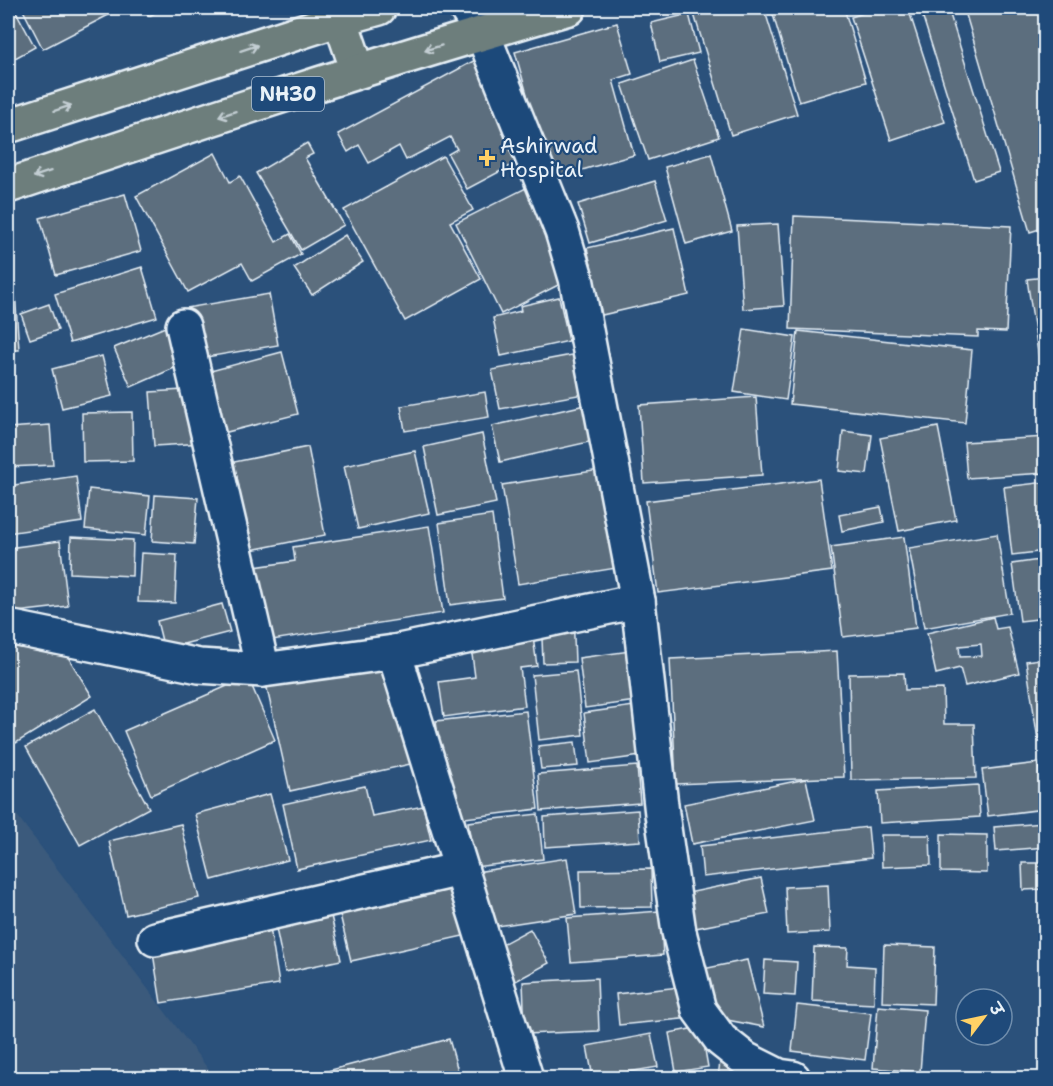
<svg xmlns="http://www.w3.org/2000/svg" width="1053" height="1086" font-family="'Shantell Sans','Playpen Sans Deva',sans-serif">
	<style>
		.built { fill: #3a5a7c }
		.building { fill: #5c6e7e; stroke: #e8f1f8; stroke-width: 1.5; fill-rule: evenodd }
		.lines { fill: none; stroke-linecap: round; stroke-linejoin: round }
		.street-casing { stroke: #e8f1f8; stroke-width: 38 }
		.highway-casing { stroke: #e8f1f8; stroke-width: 38 }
		.street { stroke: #1f4a7a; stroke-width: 33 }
		.highway { stroke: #6d7e7c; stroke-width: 33 }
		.oneway { stroke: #c3ced3 }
		.poi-dot { fill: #ffd166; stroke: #1f4a7a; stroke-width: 2 }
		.labels { text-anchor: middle; stroke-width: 4.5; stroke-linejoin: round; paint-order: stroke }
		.shield { fill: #1f4a7a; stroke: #acbfd2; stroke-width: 1.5 }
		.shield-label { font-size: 20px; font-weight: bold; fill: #e8f1f8 }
		.poi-label { font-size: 21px; fill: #e8f1f8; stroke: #1f4a7a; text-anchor: start }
	</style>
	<rect width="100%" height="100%" fill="#2b517b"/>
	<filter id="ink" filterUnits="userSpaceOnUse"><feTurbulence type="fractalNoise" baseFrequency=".0167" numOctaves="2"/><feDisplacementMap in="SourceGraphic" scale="12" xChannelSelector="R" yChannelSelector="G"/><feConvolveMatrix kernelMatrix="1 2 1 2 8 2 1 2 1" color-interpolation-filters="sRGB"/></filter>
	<g filter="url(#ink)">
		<polygon class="built" points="16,814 215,1078 8,1078 8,821"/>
		<g class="building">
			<polygon points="8,8 14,8 35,47 8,62"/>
			<polygon points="22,8 122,8 43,49"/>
			<polygon points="144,8 165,8 149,16"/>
			<polygon points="715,8 764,8 797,114 731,135 694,14"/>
			<polygon points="771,8 844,8 866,82 799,102"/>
			<polygon points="879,8 908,8 945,122 891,140 851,17"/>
			<polygon points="920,8 948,8 999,172 974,180"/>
			<polygon points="964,8 1046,8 1046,227 1030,232"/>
			<polygon points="689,14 699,53 660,62 651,23"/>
			<polygon points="617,23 632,74 613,80 634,155 551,179 515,52"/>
			<polygon points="479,58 531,155 467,189 448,154 457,149 450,137 406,160 399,146 369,163 359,145 348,152 338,134"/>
			<polygon points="693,60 719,137 648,160 622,84"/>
			<polygon points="307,143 313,154 305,158 344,225 301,250 256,173"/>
			<polygon points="215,153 230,182 240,176 276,242 290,234 301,254 252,281 242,263 188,292 136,196"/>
			<polygon points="711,154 732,231 686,244 665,167"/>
			<polygon points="443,156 473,210 450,222 481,279 405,321 344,210"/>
			<polygon points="655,181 667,220 590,243 578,204"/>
			<polygon points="538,182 570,279 501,314 456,223"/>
			<polygon points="125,194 141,251 56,275 40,218"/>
			<polygon points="794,216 1011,226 1006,332 978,331 978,337 790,329"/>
			<polygon points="778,224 784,306 743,309 737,226"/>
			<polygon points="674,228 689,295 602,315 587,248"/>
			<polygon points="345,235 363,262 312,295 294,268"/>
			<polygon points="13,262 19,350 8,350 8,263"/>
			<polygon points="142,267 157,317 70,343 55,294"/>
			<polygon points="1046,277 1046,405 1027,279"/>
			<polygon points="269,294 278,345 195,359 186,308"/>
			<polygon points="559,297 569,341 501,356 493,318 521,311 520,306"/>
			<polygon points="49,304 58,330 30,339 21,314"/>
			<polygon points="165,327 181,365 131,387 114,348"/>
			<polygon points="744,329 795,337 786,400 734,392"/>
			<polygon points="798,331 972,350 965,423 790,404"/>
			<polygon points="282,352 298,414 223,433 207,372"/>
			<polygon points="588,352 595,392 500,409 492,370"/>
			<polygon points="102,356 112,396 62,408 52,369"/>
			<polygon points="201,389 204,443 154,446 150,392"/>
			<polygon points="485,392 489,417 405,431 401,406"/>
			<polygon points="756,397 762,475 644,483 639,405"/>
			<polygon points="603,401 611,437 500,462 492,426"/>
			<polygon points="132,412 133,461 83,462 82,413"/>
			<polygon points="50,425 53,465 8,467 8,428"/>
			<polygon points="938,427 956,520 899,531 880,438"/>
			<polygon points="843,431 872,435 867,474 839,471"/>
			<polygon points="482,434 496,503 438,515 424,447"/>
			<polygon points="1046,437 1046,473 967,478 964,442"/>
			<polygon points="308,447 325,535 251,550 234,462"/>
			<polygon points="415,451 429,513 358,529 344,466"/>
			<polygon points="619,467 635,565 518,584 502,485"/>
			<polygon points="76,476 82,522 8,533 8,486"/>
			<polygon points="819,479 832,571 658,593 646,501"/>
			<polygon points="1046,482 1046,551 1012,555 1004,487"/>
			<polygon points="89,489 150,496 146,535 85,529"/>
			<polygon points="155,495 198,498 194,544 152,541"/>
			<polygon points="881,507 884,522 842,531 839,515"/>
			<polygon points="492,515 503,598 450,605 439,523"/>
			<polygon points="429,526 443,613 266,641 255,567 295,561 293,547"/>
			<polygon points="997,534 1010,613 924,628 909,548"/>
			<polygon points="71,537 133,540 132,576 70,573"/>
			<polygon points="904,537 916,628 843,637 831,547"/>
			<polygon points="60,541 68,606 8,613 8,548"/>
			<polygon points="141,553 177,555 175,603 138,602"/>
			<polygon points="1046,559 1046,618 1020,621 1012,564"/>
			<polygon points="222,604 230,632 164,649 157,621"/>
			<polygon points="573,612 575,662 543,663 541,614"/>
			<polygon points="530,615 537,666 520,668 525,706 444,717 439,682 475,677 468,624"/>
			<path d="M993,617L996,629L1008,627L1019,673L965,686L960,668L936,674L927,633ZM981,644L982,656L960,657L959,646Z"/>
			<polygon points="49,626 92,696 16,743 8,729 8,651"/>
			<polygon points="630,651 636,701 585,708 579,658"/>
			<polygon points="837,651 844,777 676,784 670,659"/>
			<polygon points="390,656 415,763 290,791 266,684"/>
			<polygon points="1046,658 1046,739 1038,740 1026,661"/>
			<polygon points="576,671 583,735 539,740 532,675"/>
			<polygon points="904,673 905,690 943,689 944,724 974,724 976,778 851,780 849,674"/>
			<polygon points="248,677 275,740 151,795 124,731"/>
			<polygon points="641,705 648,755 590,763 584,713"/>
			<polygon points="95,709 149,808 80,845 26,747"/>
			<polygon points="526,711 538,809 449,820 436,721"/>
			<polygon points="575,742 578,766 541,769 538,746"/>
			<polygon points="1038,763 1044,809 988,816 982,770"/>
			<polygon points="637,766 640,803 541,811 538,774"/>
			<polygon points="806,779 815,820 692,844 684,804"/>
			<polygon points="978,785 980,817 880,823 878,791"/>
			<polygon points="365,786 372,816 423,806 431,840 297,869 283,804"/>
			<polygon points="270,794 288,860 212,880 195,814"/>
			<polygon points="638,810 640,841 545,847 544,817"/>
			<polygon points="538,814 543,859 474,867 468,822"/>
			<polygon points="1044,823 1046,847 996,851 994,827"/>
			<polygon points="181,824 199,898 126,915 109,841"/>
			<polygon points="868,827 871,858 703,877 700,846"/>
			<polygon points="941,834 987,835 987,873 941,872"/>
			<polygon points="881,835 930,835 931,865 882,867"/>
			<polygon points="455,857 472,934 351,961 333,885"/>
			<polygon points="567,858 576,914 485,928 476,872"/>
			<polygon points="1022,863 1046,863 1046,889 1023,890"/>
			<polygon points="651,869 652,907 581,908 580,870"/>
			<polygon points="761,878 769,914 690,929 683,894"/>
			<polygon points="828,885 830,932 787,934 785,887"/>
			<polygon points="327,898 341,960 285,972 272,909"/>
			<polygon points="267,909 279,984 161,1003 149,928"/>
			<polygon points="660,911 663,955 571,962 567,918"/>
			<polygon points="530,929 549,963 514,982 495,948"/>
			<polygon points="884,945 935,947 933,1004 882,1002"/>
			<polygon points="814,947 848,948 847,965 875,967 874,1004 812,1001"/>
			<polygon points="747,960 764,1027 722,1019 703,969"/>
			<polygon points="765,960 797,962 795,996 763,994"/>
			<polygon points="597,978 599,1031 525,1034 523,982"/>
			<polygon points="689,986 692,1018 619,1025 616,994"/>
			<polygon points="797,1005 871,1013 865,1060 792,1051"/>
			<polygon points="878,1006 925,1010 920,1072 873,1068"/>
			<polygon points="701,1027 708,1067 676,1072 669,1033"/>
			<polygon points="651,1034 658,1067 593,1078 587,1046"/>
			<polygon points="449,1039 460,1078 301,1078"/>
			<polygon points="721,1053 759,1078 718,1078"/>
		</g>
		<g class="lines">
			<g class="street-casing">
				<g id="street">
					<polyline points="466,8 482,32 562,231 576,278 638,601 662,814 679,932 699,1010 721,1040 745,1059 779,1076 793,1078"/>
					<polyline points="183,326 263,670"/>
					<polyline points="8,627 199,666 263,670 394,652 638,601"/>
					<polyline points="394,652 526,1078"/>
					<polyline points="155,939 461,869"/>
				</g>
			</g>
			<g class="highway-casing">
				<g id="highway">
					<polyline points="340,19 358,71"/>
					<polyline points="8,126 340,19 379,8"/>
					<path d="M8,186C194,124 380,62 569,8"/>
				</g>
			</g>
			<use href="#street" class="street"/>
			<use href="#highway" class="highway"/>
		</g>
		<defs><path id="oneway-shaft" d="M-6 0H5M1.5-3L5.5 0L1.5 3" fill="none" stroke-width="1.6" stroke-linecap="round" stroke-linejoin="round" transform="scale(1.5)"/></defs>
		<g class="oneway">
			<use href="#oneway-shaft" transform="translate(249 48) rotate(-18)"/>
			<use href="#oneway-shaft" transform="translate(433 48) rotate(163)"/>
			<use href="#oneway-shaft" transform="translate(63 108) rotate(-18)"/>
			<use href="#oneway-shaft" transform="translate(227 114) rotate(162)"/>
			<use href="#oneway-shaft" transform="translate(42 174) rotate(162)"/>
		</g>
	</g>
	<path class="poi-dot" d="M484 149h6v6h6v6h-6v6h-6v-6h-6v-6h6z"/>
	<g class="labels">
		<rect class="shield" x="252" y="77" width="72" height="34" rx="4.5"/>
		<g class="shield-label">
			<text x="288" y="101">NH30</text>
		</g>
		<g class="poi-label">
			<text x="500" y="153">Ashirwad<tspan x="500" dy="24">Hospital</tspan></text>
		</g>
	</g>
	<rect width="1053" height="1086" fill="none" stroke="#1f4a7a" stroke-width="30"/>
	<rect x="15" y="15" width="1023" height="1056" fill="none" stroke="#e8f1f8" stroke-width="2" filter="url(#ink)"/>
	<g transform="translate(984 1017) rotate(58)"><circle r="28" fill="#1f4a7a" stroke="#6f8dac" stroke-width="1.5"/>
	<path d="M0-4.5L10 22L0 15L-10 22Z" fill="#ffd166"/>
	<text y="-9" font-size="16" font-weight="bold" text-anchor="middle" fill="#e8f1f8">उ</text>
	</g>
</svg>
